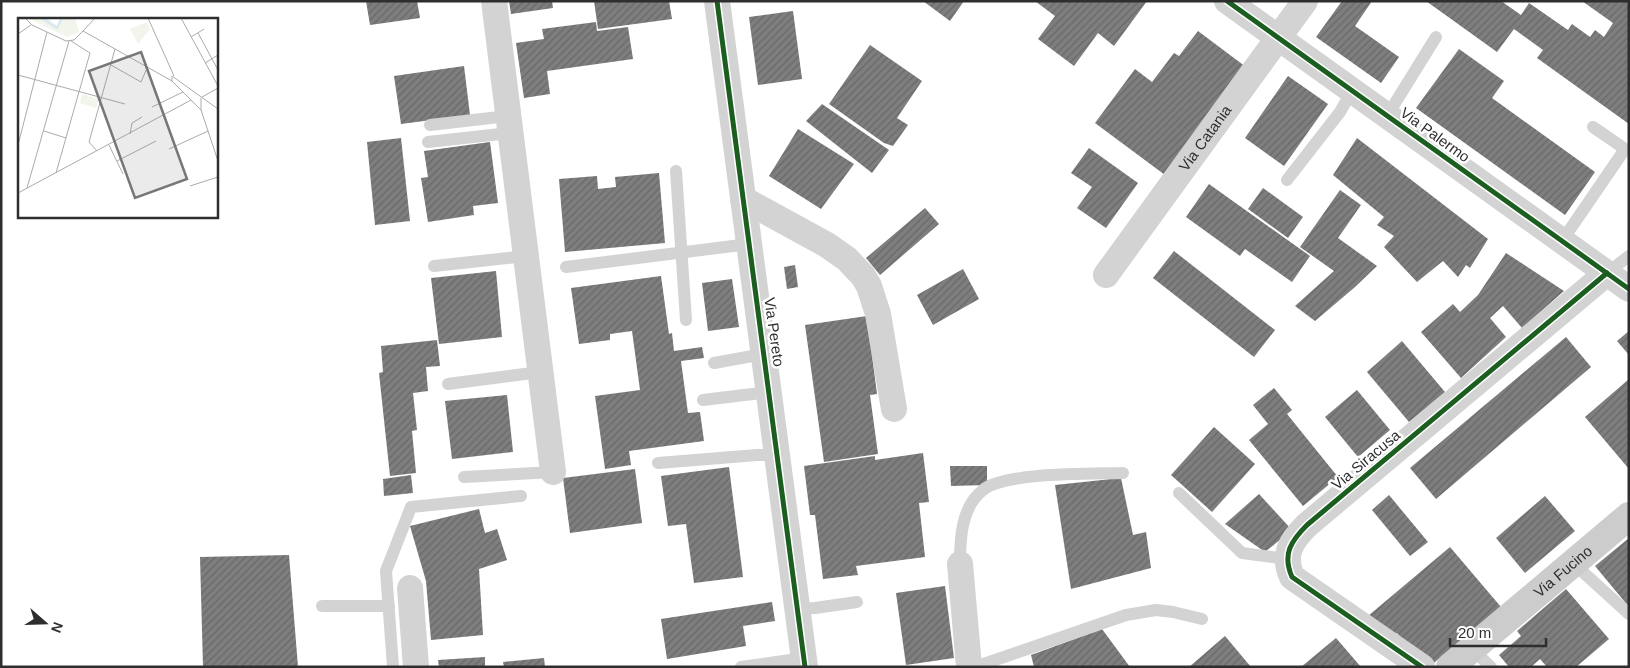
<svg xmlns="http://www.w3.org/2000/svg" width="1630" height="668" font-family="Arial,sans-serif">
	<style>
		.building { fill: url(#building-hatch) }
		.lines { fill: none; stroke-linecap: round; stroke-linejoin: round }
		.lane { stroke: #d3d3d3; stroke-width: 12 }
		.street { stroke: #d3d3d3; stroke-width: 26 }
		.secondary { stroke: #ccc; stroke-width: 28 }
		.cycleway-casing { stroke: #fff; stroke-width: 8 }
		.cycleway { stroke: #1b5e20; stroke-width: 5 }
		.labels { text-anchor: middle; stroke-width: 5; stroke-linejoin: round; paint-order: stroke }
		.street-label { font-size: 15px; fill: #2e2e2e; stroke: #fff }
		.inset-river { fill: none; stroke: #d6e9f3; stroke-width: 2.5 }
		.inset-road { fill: none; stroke: #ababab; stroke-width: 1 }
		.view { fill: #777; fill-opacity: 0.15; stroke: #777; stroke-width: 2.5 }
		.inset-edge { fill: none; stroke: #2e2e2e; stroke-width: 2.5 }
	</style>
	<defs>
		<pattern id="building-hatch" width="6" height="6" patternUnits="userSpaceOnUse" patternTransform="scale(1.25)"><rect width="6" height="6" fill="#7e7e7e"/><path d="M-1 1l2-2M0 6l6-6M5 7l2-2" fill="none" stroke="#686868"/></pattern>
	</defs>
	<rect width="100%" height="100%" fill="#fff"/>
	<g class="building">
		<polygon points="366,1 417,1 420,18 370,25"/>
		<polygon points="509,1 552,1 553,8 511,14"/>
		<polygon points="594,1 669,1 672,19 598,29"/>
		<polygon points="923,1 964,1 950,21"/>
		<polygon points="1035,1 1147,1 1114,46 1098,33 1074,66 1038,39 1055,16"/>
		<polygon points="1342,1 1372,1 1355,26 1399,57 1381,83 1316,37"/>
		<polygon points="1426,1 1501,1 1521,15 1529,3 1568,30 1572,24 1590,37 1595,30 1604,37 1613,23 1582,1 1629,1 1629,124 1537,58 1543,50 1514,29 1497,52"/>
		<polygon points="793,11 802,79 758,85 749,17"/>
		<polygon points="596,22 597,31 628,27 633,59 547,71 550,94 524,98 516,43 544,39 542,29"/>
		<polygon points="1198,31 1246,67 1165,175 1095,123 1135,69 1152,82 1174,53 1179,56"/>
		<polygon points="870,45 922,81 897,118 908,125 893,146 884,143 829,104"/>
		<polygon points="1459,49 1504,81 1492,98 1595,172 1565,215 1416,108"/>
		<polygon points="464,66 470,115 401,124 394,76"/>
		<polygon points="1288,76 1328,104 1284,166 1245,138"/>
		<polygon points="822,104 889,150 872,173 806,121"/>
		<polygon points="798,129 854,164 821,209 769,176"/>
		<polygon points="401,138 410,221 375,225 367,142"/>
		<polygon points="1357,138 1488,239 1470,268 1466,265 1458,277 1443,261 1417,282 1384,247 1394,236 1377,225 1384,217 1333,175"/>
		<polygon points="490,142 498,203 473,206 474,215 428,222 421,178 428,177 424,151"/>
		<polygon points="1089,148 1138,183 1106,228 1077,208 1092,187 1071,173"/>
		<polygon points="659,173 665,243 565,252 559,179 597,176 598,189 616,187 615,177"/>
		<polygon points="1209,184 1310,256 1292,282 1245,249 1240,256 1186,217"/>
		<polygon points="1263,188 1303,217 1288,238 1248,209"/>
		<polygon points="1340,190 1361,205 1338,238 1377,266 1355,287 1315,321 1295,306 1334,271 1300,247"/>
		<polygon points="925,208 939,224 880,275 866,258"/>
		<polygon points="1174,251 1275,330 1254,357 1153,278"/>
		<polygon points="1506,253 1564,291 1522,328 1503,306 1490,318 1506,337 1461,378 1421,332 1453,304 1460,312 1478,295"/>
		<polygon points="795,265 798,287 787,289 784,267"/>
		<polygon points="963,269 979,299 933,325 917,295"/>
		<polygon points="496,271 502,337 439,344 431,278"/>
		<polygon points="661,276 669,334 672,333 674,351 702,347 704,358 681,361 688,413 700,412 704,441 629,451 631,465 605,469 595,396 640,390 632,331 610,334 610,340 579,344 571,288"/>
		<polygon points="732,279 739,327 708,331 702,283"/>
		<polygon points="867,316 877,394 870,395 878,454 824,462 805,325"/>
		<polygon points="1629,331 1629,355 1617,341"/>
		<polygon points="1566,337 1591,367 1436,499 1410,468"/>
		<polygon points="437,340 440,366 426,367 428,391 413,393 417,430 412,431 416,473 390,476 379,373 383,372 381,346"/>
		<polygon points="1402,341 1445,392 1409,422 1367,372"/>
		<polygon points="1629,379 1629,469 1585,417"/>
		<polygon points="1274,388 1292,410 1287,414 1338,477 1303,506 1249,440 1268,424 1253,405"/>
		<polygon points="1357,390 1390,430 1358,457 1325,417"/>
		<polygon points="507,395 513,452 452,459 445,401"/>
		<polygon points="1214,427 1255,464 1212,512 1171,475"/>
		<polygon points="923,453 929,502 919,503 925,557 856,566 858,575 823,579 815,515 810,515 804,466 875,456 875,460"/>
		<polygon points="950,466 987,466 987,485 951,486"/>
		<polygon points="729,467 743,577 694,583 686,524 668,526 661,476"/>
		<polygon points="635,469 642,523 570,533 563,478"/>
		<polygon points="411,475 413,493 384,496 383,479"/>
		<polygon points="1121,478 1133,535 1146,532 1151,568 1071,589 1055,485"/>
		<polygon points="1259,494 1292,530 1265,552 1225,524"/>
		<polygon points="1389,495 1428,542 1410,556 1372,510"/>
		<polygon points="1545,496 1575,531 1525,573 1496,538"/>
		<polygon points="479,509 485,533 497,529 507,560 479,569 483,635 431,640 426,581 410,526"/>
		<polygon points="1629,538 1629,607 1595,566"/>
		<polygon points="1450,547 1501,607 1429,667 1426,667 1397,633 1389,640 1368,616"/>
		<polygon points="289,555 298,667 203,667 200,557"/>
		<polygon points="945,586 954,658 906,665 896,593"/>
		<polygon points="1566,589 1609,639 1576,667 1547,667 1540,659 1531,667 1509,667 1499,655 1521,636 1517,631"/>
		<polygon points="772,602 775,621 743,626 746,646 667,659 661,619"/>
		<polygon points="1102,629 1130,667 1034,667 1031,655"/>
		<polygon points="1225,636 1251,667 1189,667"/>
		<polygon points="1336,638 1361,667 1301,667"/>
		<polygon points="485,657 485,667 439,667 438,660"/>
		<polygon points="544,658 545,667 504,667 503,662"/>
	</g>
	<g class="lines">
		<g class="lane">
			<polyline points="1387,116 1436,37"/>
			<polyline points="430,125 508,116"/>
			<polyline points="428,142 510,133"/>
			<polyline points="676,171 686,320"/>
			<polyline points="1287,180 1340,112 1352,91"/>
			<polyline points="1562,241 1625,149 1593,127"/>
			<polyline points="434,266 526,256"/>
			<polyline points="566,267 749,244"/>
			<polyline points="1607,273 1629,256"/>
			<polyline points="714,363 764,354"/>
			<polyline points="448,384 540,372"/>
			<polyline points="703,400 769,392"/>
			<polyline points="658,463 757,455 777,455"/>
			<polyline points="464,477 553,472"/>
			<polyline points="1179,493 1242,553 1287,559"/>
			<polyline points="1573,563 1629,614"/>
			<path d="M960,564C960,539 961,507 983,490C1004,472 1092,474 1123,473"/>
			<polyline points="322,606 389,606"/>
			<polyline points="797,609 815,608 857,602"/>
			<polyline points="1471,648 1491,667"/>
			<polyline points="393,667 386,571 411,507 521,496"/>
			<polyline points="741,667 804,658"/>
			<polyline points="975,667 1126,615 1156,610 1173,612 1202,619"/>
		</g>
		<g class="street">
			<polyline points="494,1 553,472"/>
			<polyline points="717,1 805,667"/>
			<polyline points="1227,1 1629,289"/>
			<polyline points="743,199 827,245 847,259 863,276 869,286 878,314 894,409"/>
			<path id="s1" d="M1106,275L1305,1"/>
			<polyline points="960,564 969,667"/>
			<polyline points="410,588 416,667"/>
			<path d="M1422,667L1292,577C1282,554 1291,541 1307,525L1607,273"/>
		</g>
		<path class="secondary" id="s2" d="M1450,667L1629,516"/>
		<g class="cycleway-casing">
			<g id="cycleway">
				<polyline points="717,1 805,667"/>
				<polyline points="1227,1 1629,289"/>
				<path d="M1422,667L1292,577C1282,554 1291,541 1307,525L1607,273"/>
			</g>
		</g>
		<use href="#cycleway" class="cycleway"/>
	</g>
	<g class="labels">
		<g class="street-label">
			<text transform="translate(1435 135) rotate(36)" y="5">Via Palermo</text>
			<text dy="5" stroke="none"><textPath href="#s1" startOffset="169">Via Catania</textPath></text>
			<text transform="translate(774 332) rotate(82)" y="5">Via Pereto</text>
			<text transform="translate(1366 460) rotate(-40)" y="5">Via Siracusa</text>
			<text dy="5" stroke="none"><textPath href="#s2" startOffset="148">Via Fucino</textPath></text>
		</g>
	</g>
	<g transform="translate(18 18)">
		<rect width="200" height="200" fill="#fff"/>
		<path d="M64,76L81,81L78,90L62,85Z" fill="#f1f5eb"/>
		<path d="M10,0H29L39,8L42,0H57L61,14L49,19ZM129,4L132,11L120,26L112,11Z" fill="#f1f5eb"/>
		<path class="inset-river" d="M24,0L39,10L44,0"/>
		<path class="inset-road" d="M7,0L14,7L48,23L56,22L65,13M130,0L156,58M163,0L200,68M65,13L77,0M65,13L154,63M180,15L200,52M0,16L13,7M173,19L186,11M187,45L200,37M93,47L123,64L129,50M0,57L107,86M184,79L200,70M183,80V92L200,143M134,89L165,74M183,92L154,63V58L200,91M26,113L48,120M112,116L114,105L124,99M0,127L29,14M91,127L105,156M151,131L190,113M79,133L71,124L97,31M99,143L138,123M38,155L72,35L53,23M172,168L200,159M9,170L51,23M0,175L173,82"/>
		<path class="view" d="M123,34L169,161L117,180L71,53Z"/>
		<rect width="200" height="200" class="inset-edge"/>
	</g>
	<rect width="1630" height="668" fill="none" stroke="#2e2e2e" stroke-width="5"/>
	<g transform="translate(45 623) rotate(110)" stroke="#ffffff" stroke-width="4" paint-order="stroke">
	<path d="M0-4L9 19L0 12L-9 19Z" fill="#2e2e2e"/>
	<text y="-8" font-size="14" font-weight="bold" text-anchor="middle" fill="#2e2e2e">N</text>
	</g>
	<path d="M1450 638v8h96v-8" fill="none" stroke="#2e2e2e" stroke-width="2.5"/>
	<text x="1458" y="638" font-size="15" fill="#2e2e2e" stroke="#ffffff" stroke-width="4" paint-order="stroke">20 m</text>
</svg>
